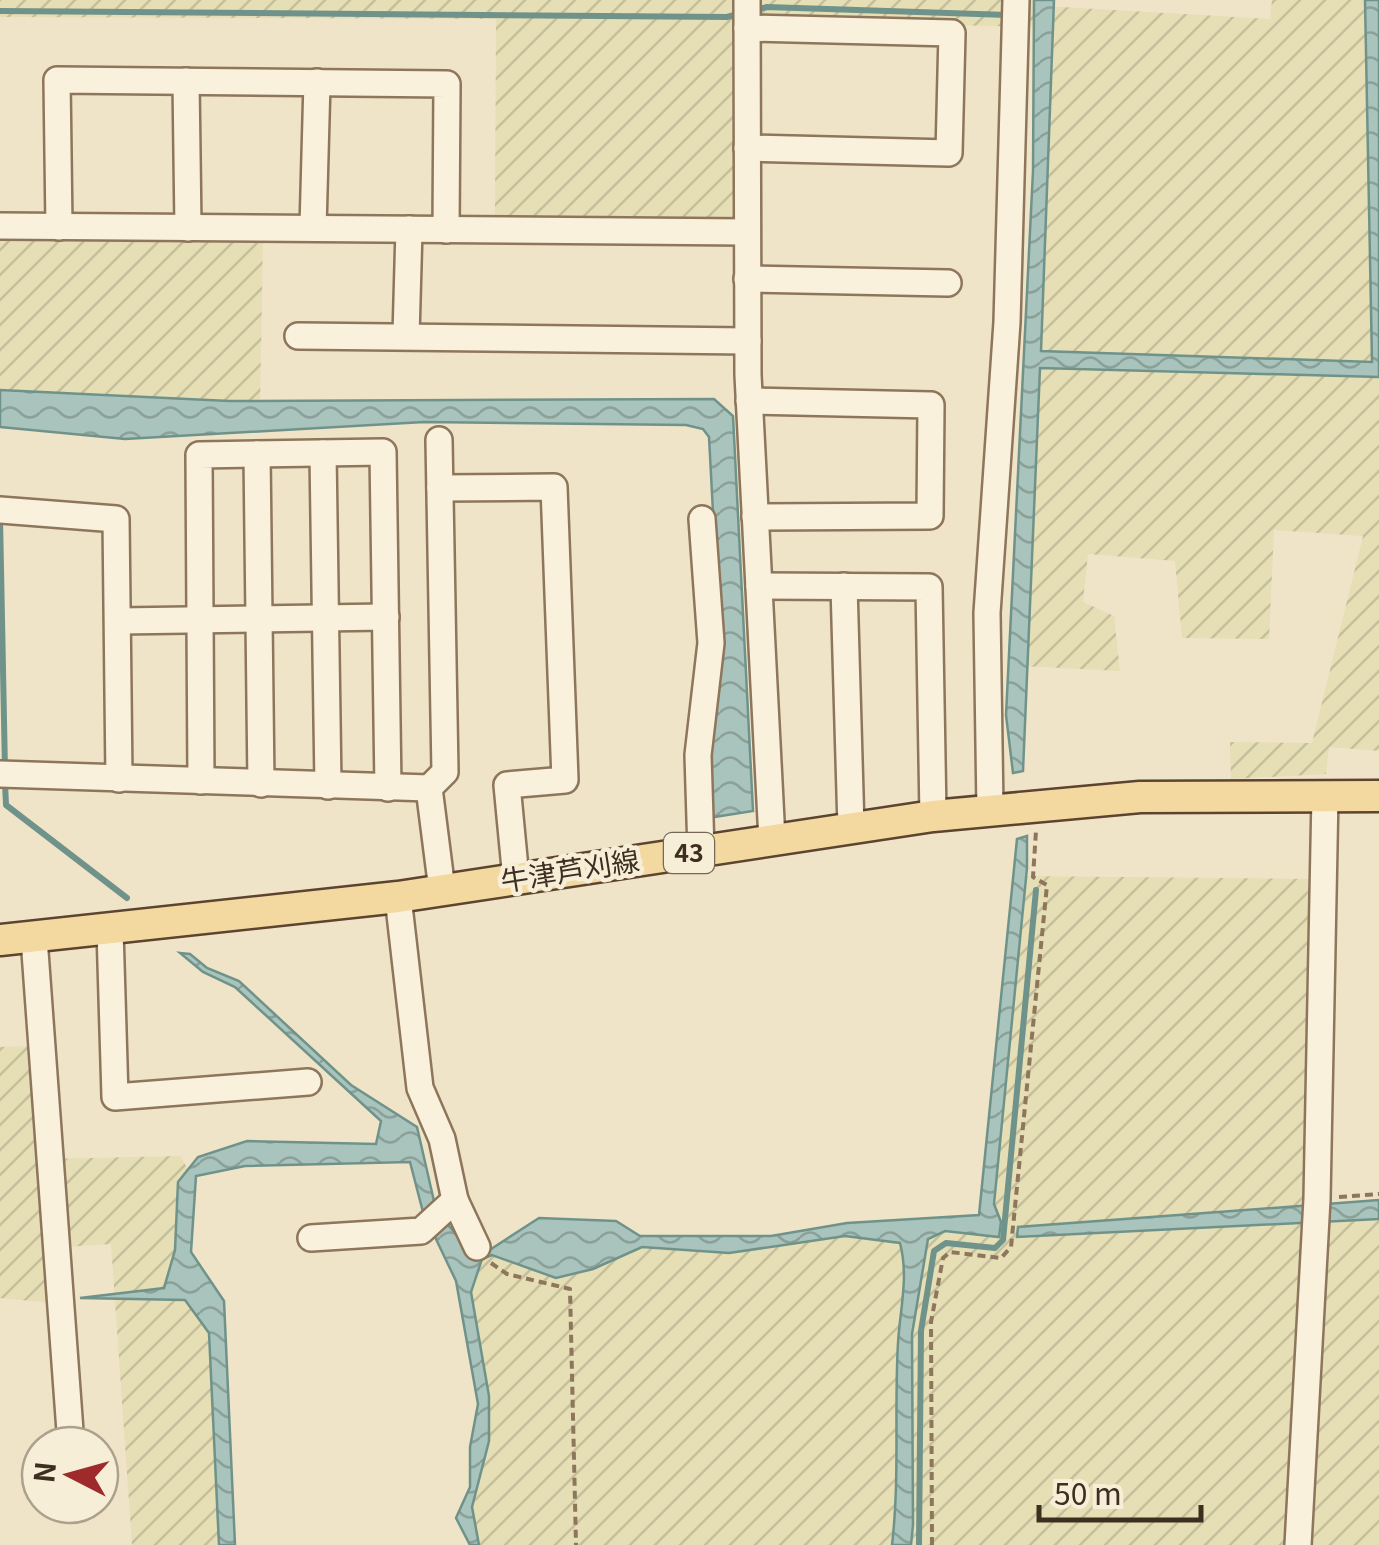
<svg xmlns="http://www.w3.org/2000/svg" width="1379" height="1545" font-family="Georgia,'Noto Sans JP',serif">
	<style>
		.farmland { fill: url(#farmland-furrows) }
		.water { fill: url(#water-waves); stroke: #6f938a; stroke-width: 2.5 }
		.lines { fill: none; stroke-linecap: round; stroke-linejoin: round }
		.stream { stroke: #6f938a; stroke-width: 6 }
		.minor-casing { stroke: #8d765c; stroke-width: 30 }
		.major-casing { stroke: #5b4430; stroke-width: 35 }
		.path { stroke: #8d765c; stroke-width: 4; stroke-dasharray: 8 5; stroke-linecap: butt }
		.minor { stroke: #faf1dc; stroke-width: 25 }
		.major { stroke: #f3d9a0; stroke-width: 30 }
		.labels { text-anchor: middle; stroke-width: 9; stroke-linejoin: round; paint-order: stroke }
		.shield { fill: #f7eed8; stroke: #756857; stroke-width: 2.5 }
		.shield-label { font-size: 25px; font-weight: bold; fill: #3d2e20 }
		.street-label { font-size: 28px; fill: #3d2e20; stroke: #f7eed8 }
	</style>
	<defs>
		<pattern id="farmland-furrows" width="10" height="10" patternUnits="userSpaceOnUse" patternTransform="scale(2.5)"><rect width="10" height="10" fill="#e6deb5"/><path d="M-1 1l2-2M0 10L10 0M9 11l2-2" fill="none" stroke="#c6bf9b"/></pattern>
		<pattern id="water-waves" width="16" height="10" patternUnits="userSpaceOnUse" patternTransform="scale(2.5)"><rect width="16" height="10" fill="#a9c4bc"/><path d="M0 5q4-4 8 0t8 0" fill="none" stroke="#8ba098"/></pattern>
	</defs>
	<rect width="100%" height="100%" fill="#f0e4c8"/>
	<g class="farmland">
		<polygon points="0,0 1043,0 1044,6 1270,19 1272,0 1379,0 1379,751 1329,747 1326,774 1231,779 1230,742 1312,743 1363,536 1274,530 1269,639 1182,638 1175,561 1088,554 1083,602 1114,616 1120,671 1021,666 1043,27 739,21 738,221 495,220 496,19 0,17"/>
		<polygon points="0,234 263,236 260,409 0,409"/>
		<polygon points="1022,876 1312,879 1308,1214 1379,1208 1379,1545 475,1545 472,1507 489,1396 471,1292 478,1254 985,1223"/>
		<polygon points="35,1046 45,1159 180,1156 191,1174 191,1252 214,1302 226,1545 132,1545 111,1244 51,1248 52,1303 0,1298 0,1047"/>
	</g>
	<g class="water">
		<polygon points="1034,0 1054,0 1041,351 1372,362 1365,0 1379,0 1379,377 1040,368 1023,771 1013,773 1006,715 1033,171"/>
		<polygon points="0,390 229,401 714,399 733,416 753,811 708,818 706,756 720,644 709,437 703,429 686,425 424,422 125,439 0,427"/>
		<path d="M1027,836V868L994,1204L1001,1222L999,1237L945,1231L928,1239L912,1334L913,1525L911,1545H892C900,1477 894,1411 898,1343C900,1308 909,1278 900,1243L845,1236L729,1253L642,1247L593,1269L556,1278L492,1255L482,1259L471,1292L489,1396V1441L472,1507L479,1545H470L456,1518L470,1487V1447L478,1404L456,1281L435,1237L447,1224L474,1253L488,1251L539,1218L616,1221L640,1236H771L847,1223L979,1215L1017,839Z"/>
		<polygon points="180,953 190,954 207,968 239,981 351,1085 417,1127 434,1201 423,1212 410,1162 245,1166 196,1176 191,1252 224,1301 235,1545 219,1545 209,1333 185,1300 80,1298 164,1288 175,1250 178,1182 198,1157 247,1141 376,1144 381,1121 235,987 203,972"/>
		<polygon points="1379,1200 1379,1219 1017,1237 1018,1227"/>
	</g>
	<g class="lines">
		<g class="stream">
			<polyline points="755,10 767,7 1008,15"/>
			<polyline points="0,11 727,17 738,14"/>
			<polyline points="0,518 5,770"/>
			<polyline points="5,783 6,805 127,898"/>
			<polyline points="919,1545 921,1331 934,1251 946,1243 995,1248 1003,1240 1036,890"/>
		</g>
		<g class="minor-casing">
			<g id="minor">
				<polyline points="747,0 748,375 772,840"/>
				<polyline points="747,28 952,33 949,153 747,148"/>
				<polyline points="186,81 188,228"/>
				<polyline points="0,226 747,232"/>
				<polyline points="59,227 57,80 447,84 446,230"/>
				<polyline points="313,228 317,82"/>
				<polyline points="747,279 948,283"/>
				<polyline points="298,336 748,341"/>
				<polyline points="406,336 409,229"/>
				<polyline points="749,401 931,405 930,516 755,517"/>
				<polyline points="439,440 445,772 429,788 442,890"/>
				<polyline points="323,453 328,786"/>
				<polyline points="257,454 261,784"/>
				<polyline points="440,488 554,487 565,780 507,785 516,879"/>
				<polyline points="0,510 116,519 119,779"/>
				<polyline points="759,586 929,587 933,816"/>
				<polyline points="844,586 851,828"/>
				<polyline points="119,621 386,617"/>
				<polyline points="0,774 429,788"/>
				<polyline points="201,781 199,455 383,452 388,788"/>
				<polyline points="990,810 987,613 1007,322 1016,0"/>
				<polyline points="701,851 698,755 711,643 702,519"/>
				<polyline points="398,897 420,1088 442,1139 455,1200 477,1247"/>
				<polyline points="110,930 115,1097 308,1082"/>
				<polyline points="34,938 71,1445"/>
				<polyline points="311,1238 421,1231 455,1200"/>
				<polyline points="1298,1545 1317,1199 1325,795"/>
			</g>
		</g>
		<g class="major-casing">
			<polyline id="major" points="0,940 398,897 933,816 1140,797 1379,796"/>
		</g>
		<g class="path">
			<polyline points="1339,1197 1379,1194"/>
			<polyline points="491,1263 507,1274 570,1289 576,1545"/>
			<polyline points="932,1545 931,1322 943,1258 950,1252 1001,1258 1011,1247 1047,885 1033,877 1036,831"/>
		</g>
		<use href="#minor" class="minor"/>
		<use href="#major" class="major"/>
	</g>
	<g class="labels">
		<rect class="shield" x="664" y="833" width="50" height="40" rx="8"/>
		<g class="shield-label">
			<text x="689" y="862">43</text>
		</g>
		<g class="street-label">
			<text transform="translate(570 871) rotate(-9)" y="10">牛津芦刈線</text>
		</g>
	</g>
	<g transform="translate(70 1475) rotate(276)"><circle r="48" fill="#f7eed8" stroke="#ada18e" stroke-width="2.5"/>
	<path d="M0-8L18 38L0 25L-18 38Z" fill="#9e2a2b"/>
	<text y="-15" font-size="28" font-weight="bold" text-anchor="middle" fill="#3d2e20">N</text>
	</g>
	<path d="M1039 1505v15h162v-15" fill="none" stroke="#3d2e20" stroke-width="5"/>
	<text x="1054" y="1505" font-size="30" fill="#3d2e20" stroke="#f7eed8" stroke-width="8" paint-order="stroke">50 m</text>
</svg>
